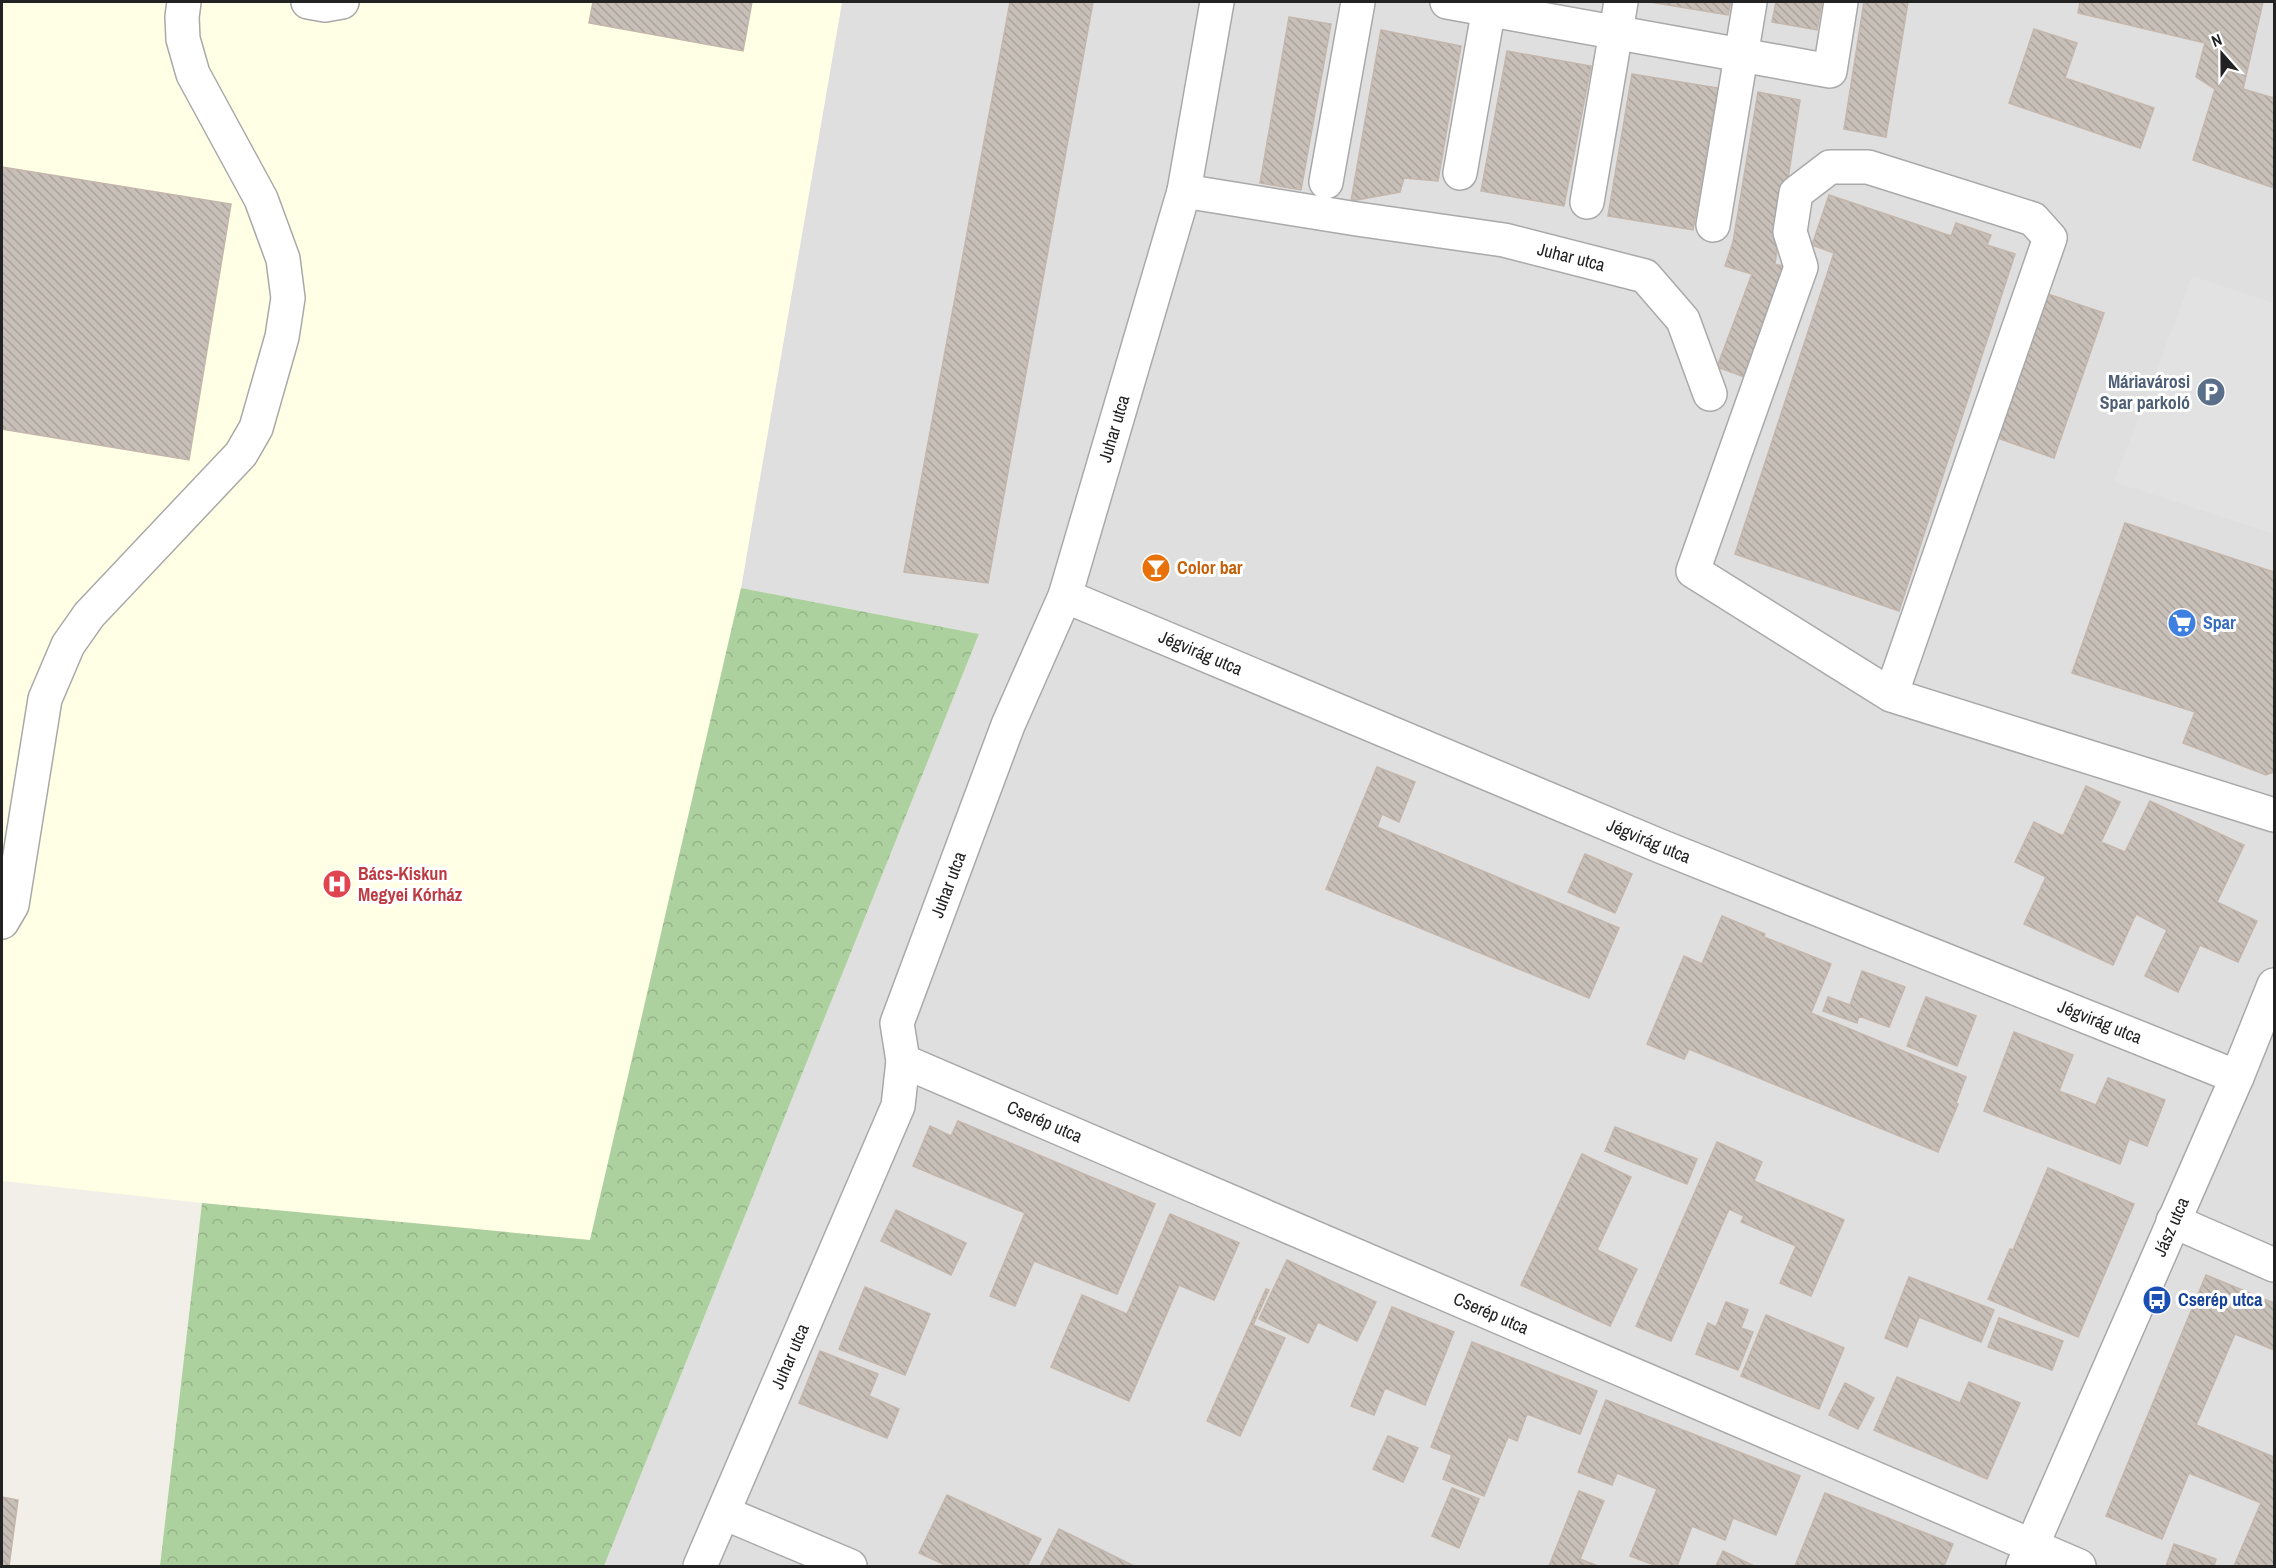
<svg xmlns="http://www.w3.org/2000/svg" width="2276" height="1568" font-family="'Archivo Narrow',sans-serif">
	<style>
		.residential { fill: #e0dfdf }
		.education { fill: #ffffe5 }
		.forest { fill: url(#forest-crowns) }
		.parking { fill: #e2e2e2 }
		.building { fill: url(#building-back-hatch); stroke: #c4b6ab; stroke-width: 1.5 }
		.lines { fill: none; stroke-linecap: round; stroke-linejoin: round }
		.minor-casing { stroke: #a9a9a9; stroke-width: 36 }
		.minor { stroke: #fff; stroke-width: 33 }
		.labels { text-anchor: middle; stroke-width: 6; stroke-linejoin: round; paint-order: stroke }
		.street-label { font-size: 18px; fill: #222; stroke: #fff }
		.service-label { font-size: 18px; font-weight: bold; fill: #4e5e75; stroke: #fff; text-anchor: end }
		.food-label { font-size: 18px; font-weight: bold; fill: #c56008; stroke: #fff; text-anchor: start }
		.shop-label { font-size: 18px; font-weight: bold; fill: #366cbe; stroke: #fff; text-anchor: start }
		.health-label { font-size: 18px; font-weight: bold; fill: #be3a42; stroke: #fff; text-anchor: start }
		.transit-label { font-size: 18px; font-weight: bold; fill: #164399; stroke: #fff; text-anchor: start }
	</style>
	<defs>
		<pattern id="forest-crowns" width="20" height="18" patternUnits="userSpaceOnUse" patternTransform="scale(1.5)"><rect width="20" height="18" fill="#add19e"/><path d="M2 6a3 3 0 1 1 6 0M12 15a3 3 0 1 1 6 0" fill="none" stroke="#95b388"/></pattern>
		<pattern id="building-back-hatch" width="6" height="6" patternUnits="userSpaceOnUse" patternTransform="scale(1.5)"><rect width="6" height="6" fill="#c7bfb8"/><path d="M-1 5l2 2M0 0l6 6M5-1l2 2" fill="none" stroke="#aba49e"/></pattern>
	</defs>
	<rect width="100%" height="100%" fill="#f2efe9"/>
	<polygon class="residential" points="842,2 2274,2 2274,1566 604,1566 979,634 741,588"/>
	<polygon class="education" points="2,2 842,2 741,588 590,1240 202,1203 2,1181"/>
	<polygon class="forest" points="741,588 979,634 604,1566 160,1566 202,1203 590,1240"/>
	<polygon class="parking" points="2192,276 2274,303 2274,534 2114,482"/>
	<g class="building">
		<polygon points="593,2 752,2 743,51 589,23"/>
		<polygon points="1010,2 1093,2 988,583 904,572"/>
		<polygon points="1650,2 1731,2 1728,15"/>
		<polygon points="1776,2 1822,2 1817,30 1772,22"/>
		<polygon points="1864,2 1908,2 1886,137 1844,129"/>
		<polygon points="2080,2 2263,2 2243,89 2274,98 2274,188 2193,160 2215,89 2196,77 2205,43 2078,13"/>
		<polygon points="1289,17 1331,24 1301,190 1260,183"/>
		<polygon points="2034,29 2077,43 2065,78 2154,108 2140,148 2009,103"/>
		<polygon points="1381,30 1461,46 1438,181 1404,178 1400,192 1351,201"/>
		<polygon points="1507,51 1591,66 1564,206 1481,191"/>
		<polygon points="1632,74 1718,88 1693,230 1608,216"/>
		<polygon points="1758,92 1800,100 1775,264 1789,268 1753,380 1717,367 1752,274 1725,266 1733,242"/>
		<polygon points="2,167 231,204 189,460 2,429"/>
		<polygon points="1829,195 1951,236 1956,223 1991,235 1987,245 2015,254 1899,611 1735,554 1834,253 1812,245"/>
		<polygon points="2042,292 2104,313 2054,458 1992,436"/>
		<polygon points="2125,523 2274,572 2274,772 2266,775 2183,743 2195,712 2072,673"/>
		<polygon points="1377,767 1415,782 1399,822 1382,814 1377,827 1619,928 1589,998 1326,889"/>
		<polygon points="2086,786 2120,802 2101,842 2125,852 2150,801 2244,845 2217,902 2257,921 2238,962 2200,945 2178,992 2145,976 2167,930 2136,914 2113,965 2024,924 2046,877 2015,862 2034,822 2063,836"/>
		<polygon points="1585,854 1632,874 1615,913 1568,892"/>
		<polygon points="1722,916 1765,934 1764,937 1831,964 1811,1013 1966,1077 1956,1103 1958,1104 1938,1152 1689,1049 1684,1059 1647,1044 1684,956 1702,964"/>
		<polygon points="1862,971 1905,987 1889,1027 1859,1016 1857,1023 1823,1011 1828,997 1850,1005"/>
		<polygon points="1926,997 1976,1016 1957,1066 1907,1046"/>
		<polygon points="2014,1032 2073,1055 2059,1091 2096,1105 2108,1078 2165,1100 2147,1146 2129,1139 2120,1164 1984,1111"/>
		<polygon points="958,1121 1155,1204 1117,1294 1034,1261 1015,1306 990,1296 1025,1213 913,1166 930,1126 951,1136"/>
		<polygon points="1615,1127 1697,1159 1687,1184 1605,1151"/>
		<polygon points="1717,1142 1762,1162 1754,1181 1844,1220 1811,1296 1780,1283 1796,1246 1741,1222 1744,1216 1729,1209 1671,1341 1636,1326"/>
		<polygon points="1582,1154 1631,1177 1597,1250 1637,1269 1610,1326 1521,1285"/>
		<polygon points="2048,1168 2134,1204 2078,1337 1988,1299 2010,1249 2013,1250"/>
		<polygon points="896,1210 966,1243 951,1275 881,1241"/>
		<polygon points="1170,1214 1239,1243 1214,1300 1179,1285 1129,1401 1051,1367 1082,1295 1127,1314"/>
		<polygon points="1287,1260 1376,1302 1357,1341 1318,1322 1308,1343 1259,1319"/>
		<polygon points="2206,1275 2274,1303 2274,1350 2235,1334 2196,1425 2274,1457 2274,1566 2234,1566 2261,1503 2189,1473 2162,1539 2106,1516"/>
		<polygon points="1909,1277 1994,1310 1981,1342 1919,1317 1907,1347 1885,1338"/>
		<polygon points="865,1287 930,1314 905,1375 839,1349"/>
		<polygon points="1266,1289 1269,1290 1253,1325 1285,1338 1240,1436 1207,1421"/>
		<polygon points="1726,1302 1748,1310 1741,1328 1753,1332 1738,1370 1696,1354 1708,1323 1716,1327"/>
		<polygon points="1392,1307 1454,1332 1425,1405 1385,1388 1374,1415 1351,1406"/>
		<polygon points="1766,1315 1844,1348 1819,1409 1741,1376"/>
		<polygon points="1999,1318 2063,1341 2052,1370 1988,1347"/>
		<polygon points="1472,1342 1597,1391 1580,1434 1527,1414 1517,1441 1508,1437 1484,1496 1443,1479 1452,1455 1431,1447"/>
		<polygon points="820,1351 878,1374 869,1396 899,1409 887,1438 799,1403"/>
		<polygon points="1897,1377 1960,1403 1969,1382 2020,1403 1987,1479 1874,1430"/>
		<polygon points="1845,1383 1874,1398 1858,1429 1829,1415"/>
		<polygon points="1606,1400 1800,1476 1776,1535 1733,1518 1725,1540 1692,1526 1677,1566 1657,1566 1630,1556 1657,1489 1617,1473 1612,1485 1578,1472"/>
		<polygon points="1388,1436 1418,1448 1403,1482 1373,1469"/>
		<polygon points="1452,1488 1479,1499 1459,1548 1432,1536"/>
		<polygon points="1579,1491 1604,1501 1580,1559 1598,1566 1549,1566"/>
		<polygon points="1825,1493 1953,1544 1944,1566 1795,1566"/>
		<polygon points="947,1495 1041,1539 1027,1566 947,1566 919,1553"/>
		<polygon points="2,1497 18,1500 9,1566 2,1566"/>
		<polygon points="1059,1529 1134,1566 1040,1566"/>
		<polygon points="2174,1544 2216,1559 2214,1566 2166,1566"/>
		<polygon points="1723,1551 1754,1566 1716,1566"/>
	</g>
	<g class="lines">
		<g class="minor-casing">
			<g id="minor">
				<polyline points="308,2 325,5 342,2"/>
				<polyline points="1447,2 1830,71 1841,2"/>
				<polyline points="1460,173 1490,2"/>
				<polyline points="1326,182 1358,2"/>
				<path id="s1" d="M1184,191L1357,219L1504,240L1645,276L1683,320L1710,394"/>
				<polyline points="1587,202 1621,2"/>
				<polyline points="1713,225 1750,2"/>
				<path id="s2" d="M1065,596L1660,846L2237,1077"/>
				<polyline points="1891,695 1693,571 1801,267 1790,232 1796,193 1830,167 1868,167 2033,219 2050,238 1891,695 2274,815"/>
				<polyline points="2,922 12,905 45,699 68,645 89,615 241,454 256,428 282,337 288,298 283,259 261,199 193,74 183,39 182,17 184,2"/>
				<path id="s3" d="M903,1061L2079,1566"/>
				<polyline points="2173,1221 2274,1265"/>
				<polyline points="724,1513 850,1566"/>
				<path id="s4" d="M700,1566L898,1106L903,1061L897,1023L1008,725L1065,596L1184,191L1217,2"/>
				<path id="s5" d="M2023,1566L2237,1077L2274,985"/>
			</g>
		</g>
		<use href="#minor" class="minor"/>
	</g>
	<defs>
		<g id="parking-disc" transform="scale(1.5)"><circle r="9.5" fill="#5c6f8a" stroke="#fff"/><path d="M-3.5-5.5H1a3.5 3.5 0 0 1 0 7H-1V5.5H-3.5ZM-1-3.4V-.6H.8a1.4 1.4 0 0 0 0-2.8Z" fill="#fff"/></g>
		<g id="bar-disc" transform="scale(1.5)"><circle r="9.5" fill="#e8710a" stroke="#fff"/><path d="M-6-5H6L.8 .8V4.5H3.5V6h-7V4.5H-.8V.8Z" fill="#fff"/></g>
		<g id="supermarket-disc" transform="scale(1.5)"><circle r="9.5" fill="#3f7fe0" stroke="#fff"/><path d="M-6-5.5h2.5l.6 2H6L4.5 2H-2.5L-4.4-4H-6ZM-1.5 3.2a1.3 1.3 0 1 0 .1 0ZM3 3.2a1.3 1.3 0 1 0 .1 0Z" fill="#fff"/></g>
		<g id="hospital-disc" transform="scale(1.5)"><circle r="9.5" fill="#e0444e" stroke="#fff"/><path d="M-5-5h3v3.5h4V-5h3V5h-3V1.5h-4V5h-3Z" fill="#fff"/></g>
		<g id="bus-disc" transform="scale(1.5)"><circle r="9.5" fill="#1a4fb4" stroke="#fff"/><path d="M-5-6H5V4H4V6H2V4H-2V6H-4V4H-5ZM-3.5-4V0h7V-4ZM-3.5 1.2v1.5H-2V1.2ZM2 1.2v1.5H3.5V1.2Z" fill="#fff"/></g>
	</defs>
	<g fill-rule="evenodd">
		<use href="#parking-disc" x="2211" y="392"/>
		<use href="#bar-disc" x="1156" y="568"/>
		<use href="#supermarket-disc" x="2182" y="623"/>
		<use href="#hospital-disc" x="337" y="884"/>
		<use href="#bus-disc" x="2157" y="1300"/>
	</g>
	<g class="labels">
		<g class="street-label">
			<text dy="6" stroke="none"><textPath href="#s1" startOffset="393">Juhar utca</textPath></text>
			<text dy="6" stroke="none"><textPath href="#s4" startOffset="1218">Juhar utca</textPath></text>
			<text dy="6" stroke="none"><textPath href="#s2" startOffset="147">Jégvirág utca</textPath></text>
			<text dy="6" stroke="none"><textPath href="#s2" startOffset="633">Jégvirág utca</textPath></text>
			<text dy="6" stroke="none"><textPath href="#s4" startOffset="732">Juhar utca</textPath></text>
			<text dy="6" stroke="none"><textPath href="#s2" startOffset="1119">Jégvirág utca</textPath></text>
			<text dy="6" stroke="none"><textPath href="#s3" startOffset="154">Cserép utca</textPath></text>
			<text dy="6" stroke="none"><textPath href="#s5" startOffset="370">Jász utca</textPath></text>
			<text dy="6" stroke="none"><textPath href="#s3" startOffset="640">Cserép utca</textPath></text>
			<text dy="6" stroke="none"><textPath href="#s4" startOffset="228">Juhar utca</textPath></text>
		</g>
		<g class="service-label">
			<text x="2190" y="388">Máriavárosi<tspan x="2190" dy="21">Spar parkoló</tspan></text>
		</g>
		<g class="food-label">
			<text x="1177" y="574">Color bar</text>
		</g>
		<g class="shop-label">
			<text x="2203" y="629">Spar</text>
		</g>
		<g class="health-label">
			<text x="358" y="880">Bács-Kiskun<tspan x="358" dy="21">Megyei Kórház</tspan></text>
		</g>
		<g class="transit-label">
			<text x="2178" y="1306">Cserép utca</text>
		</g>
	</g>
	<rect width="2276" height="1568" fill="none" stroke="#222222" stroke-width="6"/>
	<g transform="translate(2222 54) rotate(339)" stroke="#ffffff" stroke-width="4.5" paint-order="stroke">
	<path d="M0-4.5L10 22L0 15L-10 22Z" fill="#222222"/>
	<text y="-9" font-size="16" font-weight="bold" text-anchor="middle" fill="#222222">N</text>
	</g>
</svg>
